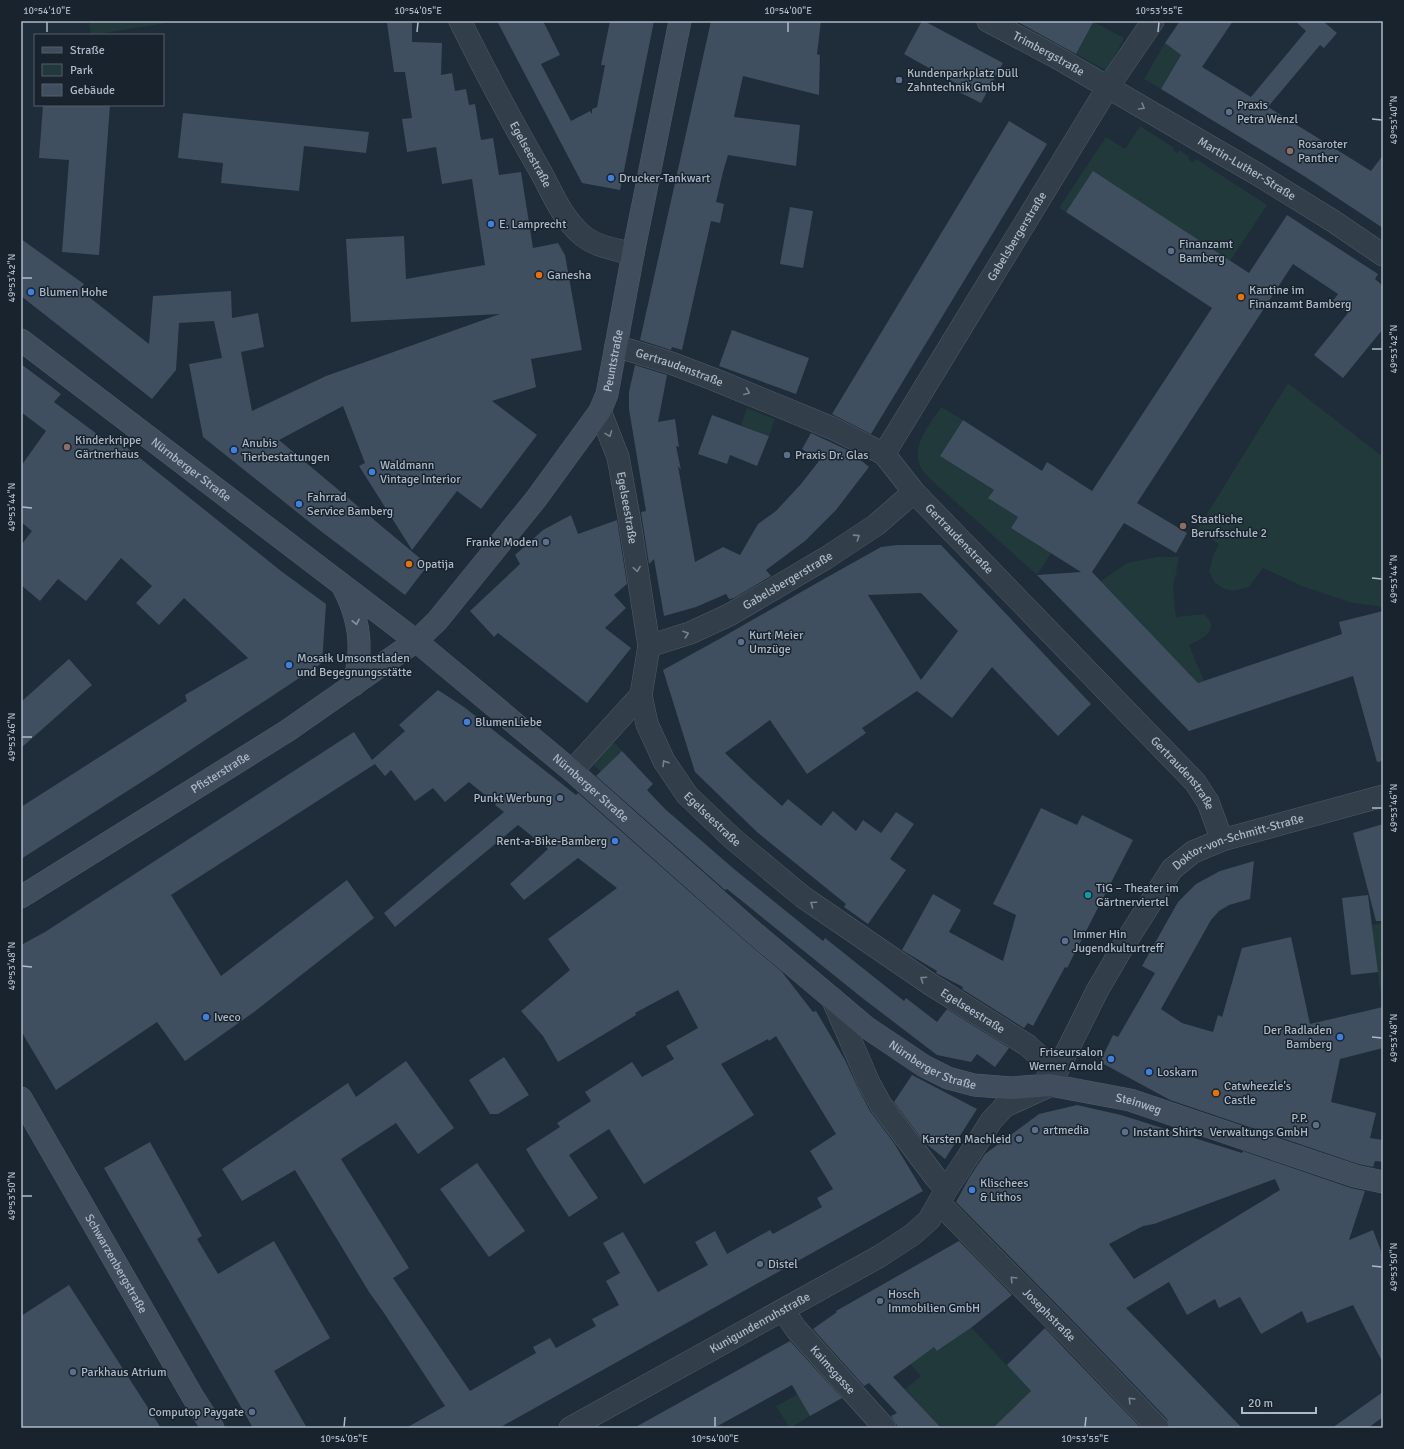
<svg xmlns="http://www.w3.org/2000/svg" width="1404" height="1449" font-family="Signika,sans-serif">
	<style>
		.green { fill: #21393a }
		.building { fill: #3f4f5f; fill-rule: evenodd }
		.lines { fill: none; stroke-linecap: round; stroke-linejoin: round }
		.street-casing { stroke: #505c68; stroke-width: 23 }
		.secondary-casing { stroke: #505c68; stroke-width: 23 }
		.street { stroke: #323e4a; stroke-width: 22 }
		.secondary { stroke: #404d5d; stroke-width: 22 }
		.oneway { stroke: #76828f }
		.oneway2 { stroke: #8793a2 }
		.ticks { fill: none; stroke: #adb9c7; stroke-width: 1.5 }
		.service-dot { fill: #5c6f8a; stroke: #18232e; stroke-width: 1.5 }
		.education-dot { fill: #8d6e63; stroke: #18232e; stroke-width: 1.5 }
		.shop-dot { fill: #3f7fe0; stroke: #18232e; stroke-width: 1.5 }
		.food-dot { fill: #e8710a; stroke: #18232e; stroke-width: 1.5 }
		.culture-dot { fill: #0f9aa8; stroke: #18232e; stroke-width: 1.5 }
		.labels { text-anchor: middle; stroke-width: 3; stroke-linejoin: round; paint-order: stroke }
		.street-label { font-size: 12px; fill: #adb9c7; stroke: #18232e }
		.poi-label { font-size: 12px; fill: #adb9c7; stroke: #18232e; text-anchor: start }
		.neatline { fill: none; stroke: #adb9c7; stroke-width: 1.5 }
		.ticks-label { font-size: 10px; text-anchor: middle; fill: #adb9c7 }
	</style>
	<rect width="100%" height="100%" fill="#1f2c39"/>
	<g class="green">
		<polygon points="89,21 180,21 91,35"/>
		<polygon points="1094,22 1124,38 1107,71 1076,54"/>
		<polygon points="1165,43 1181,55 1161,89 1144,79"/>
		<polygon points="1140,126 1174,148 1173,150 1177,153 1180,150 1189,157 1188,159 1193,162 1196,159 1267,205 1230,261 1093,172 1066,212 1059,208 1106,137 1125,149"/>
		<polygon points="1288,383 1383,457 1383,607 1353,603 1302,586 1263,568 1249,587 1235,591 1224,589 1214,582 1209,571 1213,556 1219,544 1197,530"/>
		<path d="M941,407L963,420L940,456L994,490L989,498L1018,517L1011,528L1042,548L1065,532L1037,575L929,478C926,475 923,471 921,468C910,446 930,424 941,407Z"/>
		<polygon points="747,408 775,419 769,436 741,425"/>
		<path d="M1158,557H1179L1173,588L1176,617L1204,614C1222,630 1202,639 1189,645L1204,681L1198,683L1101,581L1127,563Z"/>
		<path d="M615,743L622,751L601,772L593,764C597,756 606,746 615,743Z"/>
		<polygon points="1383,923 1383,991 1380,991 1372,925"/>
		<polygon points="971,1327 1031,1391 998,1428 927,1428 934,1421 905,1389 921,1376 910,1364 924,1333 938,1351"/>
		<polygon points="798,1394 810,1416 790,1428 776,1406"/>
	</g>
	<g class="building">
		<polygon points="497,21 543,21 560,55 541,64 571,121 590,111 592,114 592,109 597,107 605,65 601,65 610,21 654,21 620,190 582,183"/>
		<polygon points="711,21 821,21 817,54 820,55 819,95 743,76 734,117 800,125 796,166 728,155 723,172 716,202 724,204 720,223 711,221 682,350 672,347 671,350 640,340"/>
		<polygon points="922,21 924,21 1003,63 981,103 957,91 959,85 904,54"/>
		<polygon points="1016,21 1094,21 1076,54"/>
		<polygon points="1180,21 1233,21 1202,67 1251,97 1306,31 1295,21 1323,21 1337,33 1324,48 1320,45 1268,107 1371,171 1383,155 1383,228 1304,176 1161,89 1181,55 1165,43"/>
		<polygon points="387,23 412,23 412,42 442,43 441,75 452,73 455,91 466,89 469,105 475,104 481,140 493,138 499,175 521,172 533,248 558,243 565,255 582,350 531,359 536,387 492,401 537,435 481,509 457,491 412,550 359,466 365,463 343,406 279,440 428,565 405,595 318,529 203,437 189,364 222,358 214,321 179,323 176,370 152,399 21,296 21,239 84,284 80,290 149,344 153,296 231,291 232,318 258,313 264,347 241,352 252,411 326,376 500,314 351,322 346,239 404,236 406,279 485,265 472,179 442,184 436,147 407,152 402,119 412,118 405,72 394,72"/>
		<polygon points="43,105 110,105 99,255 62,252 69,160 39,158"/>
		<polygon points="183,113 369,132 366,153 304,146 299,191 221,183 223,163 178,158"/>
		<polygon points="1009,121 1047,144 871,434 832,414"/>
		<polygon points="1093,171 1249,273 1287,215 1378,274 1375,279 1383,286 1383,329 1343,378 1314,355 1348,313 1332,302 1338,294 1293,264 1137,503 1187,533 1176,553 1124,523 1092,572 1198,683 1342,634 1339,622 1383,611 1383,761 1377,762 1353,676 1189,731 1037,575 1081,572 1011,528 1018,517 988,498 994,490 940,456 963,420 1042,471 1047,462 1092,491 1212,308 1066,212"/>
		<polygon points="790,207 813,211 803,268 780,264"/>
		<polygon points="732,330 809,358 796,394 719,366"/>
		<polygon points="21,364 61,394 54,402 105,440 110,434 281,571 326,604 322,663 154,774 21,859 21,807 187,701 185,695 248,658 184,598 159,625 136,603 152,586 121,558 86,601 58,579 40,601 21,585 21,545 32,531 21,522 21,466 46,431 21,412"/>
		<polygon points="635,365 667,375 658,422 675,419 679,447 676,446 681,470 678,466 695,562 723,547 740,555 758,524 776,511 801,484 819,461 802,449 811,433 858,455 857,457 869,467 836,510 805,541 766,570 771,576 734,598 729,599 726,594 696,607 664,616 654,559 649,564 641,512 646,511 629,409 629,392"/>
		<polygon points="712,415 769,436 757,466 730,455 727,464 698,454"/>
		<polygon points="571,515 578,534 617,520 627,584 614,595 626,608 605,628 631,648 587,703 498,633 494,637 470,611 520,564 515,555 543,530"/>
		<path d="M897,545H941L1091,704L1058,736L992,667L952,718L917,691L862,728L866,733L807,774L770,720L725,753L753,780L782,806L788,799L821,826L833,811L856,831L863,820L881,833L896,812L914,824L890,859L906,870L868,924L844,907L846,904L758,833L695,772L663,670L721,638L815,584L881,547ZM921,593L958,631L921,680L868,595Z"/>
		<polygon points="69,659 92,685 21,748 21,702"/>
		<polygon points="438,690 464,707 576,795 578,793 743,939 782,972 813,1012 816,1011 845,1060 858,1088 870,1111 894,1143 923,1191 499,1428 406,1428 445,1406 384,1313 369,1292 295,1170 242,1201 222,1169 348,1083 356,1097 406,1061 454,1128 418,1154 396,1123 341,1159 409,1268 393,1278 470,1391 536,1353 533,1347 550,1338 556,1348 596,1326 592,1319 619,1305 606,1281 620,1273 603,1243 623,1232 658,1292 708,1265 695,1242 715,1231 727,1254 770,1230 773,1234 822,1207 817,1198 833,1189 810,1151 836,1134 776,1036 769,1041 768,1039 721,1064 754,1115 644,1184 609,1129 569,1155 598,1198 569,1217 536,1166 526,1149 560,1127 557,1123 591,1101 585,1092 632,1062 642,1077 674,1059 666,1046 698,1028 678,990 635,1013 636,1015 558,1062 543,1036 521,1011 570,970 548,939 617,888 578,858 524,900 510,884 548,849 518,825 395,927 384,913 504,812 495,805 496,804 469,782 445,802 433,788 415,801 391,770 385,776 374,763 375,764 171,895 221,976 347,880 374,918 254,1012 185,1061 157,1022 56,1090 21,1031 21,945 45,932 354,732 372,760 405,731 399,725"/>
		<polygon points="622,751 653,784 647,790 665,809 734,869 823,941 825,938 904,1001 906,998 937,1022 947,1009 1009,1048 995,1067 977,1054 971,1062 937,1055 861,997 727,889 725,890 596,776"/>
		<polygon points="1041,808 1077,825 1082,815 1133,840 1067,968 1065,967 1033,1026 1028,1023 1024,1028 962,989 963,987 936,973 937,971 902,950 933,894 961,910 949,932 1003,961 1016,915 993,904"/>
		<polygon points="1383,824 1383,921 1376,921 1353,833"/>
		<polygon points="1254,861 1250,899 1229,905 1219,911 1211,920 1161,1009 1182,1023 1213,1032 1218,1015 1222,1017 1242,948 1291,937 1310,1024 1383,1007 1383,1048 1340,1059 1331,1102 1376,1113 1370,1138 1383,1140 1383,1162 1375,1161 1373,1167 1358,1164 1170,1100 1100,1062 1113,1035 1118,1037 1155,973 1142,966 1178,902 1196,884 1220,871"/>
		<polygon points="1368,895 1378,972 1351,975 1342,898"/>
		<polygon points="504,1057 529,1095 498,1114 490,1114 469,1080"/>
		<polygon points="912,1075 977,1109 945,1159 924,1142 894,1102"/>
		<path d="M1077,1105L1121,1115L1242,1153L1243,1151L1351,1188L1365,1191L1349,1240L1373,1230L1383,1256V1363L1353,1305L1307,1323L1302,1311L1261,1334L1240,1297L1219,1308L1215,1299L1187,1315L1169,1282L1126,1308L1242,1428H1170L1167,1419L1082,1330L956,1202L969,1178L985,1154L1039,1114ZM1275,1179L1280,1190L1134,1279L1109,1244L1143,1226L1154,1224Z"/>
		<polygon points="150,1142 202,1236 197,1239 218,1274 274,1241 330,1338 274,1371 307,1428 253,1428 104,1168"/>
		<polygon points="477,1163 525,1231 489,1257 440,1189"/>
		<polygon points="959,1241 1012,1295 972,1327 937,1351 934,1347 893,1377 941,1428 897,1428 897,1425 891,1416 897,1413 869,1383 864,1386 813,1329 837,1312 836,1311"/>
		<polygon points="69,1285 161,1428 21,1428 21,1316"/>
		<polygon points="1045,1328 1064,1348 1141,1428 993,1428 1031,1391 1007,1365"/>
		<polygon points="790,1341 842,1398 810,1416 792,1385 714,1428 634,1428"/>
		<polygon points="1383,1392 1383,1417 1368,1428 1332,1428"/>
	</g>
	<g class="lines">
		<g class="street-casing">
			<g id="street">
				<path id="s1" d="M460,21C486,73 513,124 542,174C553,195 563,219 582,235C596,247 615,249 633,254"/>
				<path id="s2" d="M988,21L1056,57L1257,174L1333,221L1383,255"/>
				<path id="s3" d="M616,346L671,363L713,379L832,428L884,454L914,492L1195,782L1208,802L1222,840"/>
				<path id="s4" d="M600,411L618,457L629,517L649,646L641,695L647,724L664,761L687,795L732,838L803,897L930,984L1027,1045L1047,1063L1050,1085"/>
				<path id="s5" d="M884,454L1108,87L1153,21"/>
				<path id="s6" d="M649,646L690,633L729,615L748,604L826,558L876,525L914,492"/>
				<polyline points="572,771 641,695"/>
				<polyline points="832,998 869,1083 881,1105 936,1178 946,1190"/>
				<path id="s7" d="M1050,1085L1097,991L1125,943L1172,869L1193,852L1222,840L1383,796"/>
				<path id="s8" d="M939,1203L1073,1339L1158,1428"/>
				<path id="s9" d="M783,1310L796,1329L885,1428"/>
				<path id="s10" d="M570,1428L880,1256L912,1235L929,1220L946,1190L981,1137L991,1121L1005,1106L1049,1086"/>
			</g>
		</g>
		<g class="secondary-casing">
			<g id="secondary">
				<path id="s11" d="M21,340L416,641L572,771L751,930L866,1027L924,1066L948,1078L974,1085L1011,1088L1050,1085L1130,1100L1355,1176L1383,1182"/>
				<path d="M343,587C353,606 360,628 359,651C359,662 356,674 354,685"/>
				<path id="s12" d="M21,897L287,731L416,641L437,621L536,499L600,411L607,394L633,254L680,21"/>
				<path id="s13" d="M21,1098L193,1397L213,1428"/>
			</g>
		</g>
		<use href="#street" class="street"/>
		<use href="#secondary" class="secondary"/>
	</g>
	<defs><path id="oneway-chevron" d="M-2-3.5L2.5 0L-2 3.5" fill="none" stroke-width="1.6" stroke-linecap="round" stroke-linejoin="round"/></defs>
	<g class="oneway">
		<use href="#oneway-chevron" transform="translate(1142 107) rotate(30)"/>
		<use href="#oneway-chevron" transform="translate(747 392) rotate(22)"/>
		<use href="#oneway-chevron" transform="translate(609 434) rotate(69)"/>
		<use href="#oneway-chevron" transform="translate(857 537) rotate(-33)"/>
		<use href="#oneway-chevron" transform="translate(637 569) rotate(81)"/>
		<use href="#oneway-chevron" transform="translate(686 634) rotate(-19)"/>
		<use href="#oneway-chevron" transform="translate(665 763) rotate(-122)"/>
		<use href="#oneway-chevron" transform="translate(813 904) rotate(-145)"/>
		<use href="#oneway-chevron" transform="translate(923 979) rotate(-146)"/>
		<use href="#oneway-chevron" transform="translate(1013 1279) rotate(-135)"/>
		<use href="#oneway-chevron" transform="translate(1131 1400) rotate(-134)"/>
	</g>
	<use class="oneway2" href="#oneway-chevron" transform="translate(356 622) rotate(78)"/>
	<path class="ticks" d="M47,32V22M417,32L418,22M788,32V22M1158,32L1159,22M1372,119L1382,120M22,278H32M1372,349H1382M22,507L32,508M1372,578L1382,579M22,737H32M1372,808H1382M22,966L32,967M1372,1037L1382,1038M22,1196H32M1372,1266L1382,1267M344,1427L345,1417M715,1427V1417M1085,1427L1086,1417"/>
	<g class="service-dot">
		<circle cx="899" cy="80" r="4"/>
		<circle cx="1229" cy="112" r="4"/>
		<circle cx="1171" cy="251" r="4"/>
		<circle cx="787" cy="455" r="4"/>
		<circle cx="546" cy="542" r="4"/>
		<circle cx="741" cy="642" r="4"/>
		<circle cx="560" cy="798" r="4"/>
		<circle cx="1065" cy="941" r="4"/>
		<circle cx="1316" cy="1125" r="4"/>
		<circle cx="1035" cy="1130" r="4"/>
		<circle cx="1125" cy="1132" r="4"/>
		<circle cx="1019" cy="1139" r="4"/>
		<circle cx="760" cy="1264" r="4"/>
		<circle cx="880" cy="1301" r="4"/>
		<circle cx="73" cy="1372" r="4"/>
		<circle cx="252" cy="1412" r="4"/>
	</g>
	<g class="education-dot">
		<circle cx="1290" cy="151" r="4"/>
		<circle cx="67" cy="447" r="4"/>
		<circle cx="1183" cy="526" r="4"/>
	</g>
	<g class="shop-dot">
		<circle cx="611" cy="178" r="4"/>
		<circle cx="491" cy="224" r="4"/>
		<circle cx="31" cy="292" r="4"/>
		<circle cx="234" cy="450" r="4"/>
		<circle cx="372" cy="472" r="4"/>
		<circle cx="299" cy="504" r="4"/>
		<circle cx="289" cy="665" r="4"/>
		<circle cx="467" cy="722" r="4"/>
		<circle cx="615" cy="841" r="4"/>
		<circle cx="206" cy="1017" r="4"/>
		<circle cx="1340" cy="1037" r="4"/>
		<circle cx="1111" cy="1059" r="4"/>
		<circle cx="1149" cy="1072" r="4"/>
		<circle cx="972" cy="1190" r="4"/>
	</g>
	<g class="food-dot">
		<circle cx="539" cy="275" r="4"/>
		<circle cx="1241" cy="297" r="4"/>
		<circle cx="409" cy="564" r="4"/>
		<circle cx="1216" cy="1093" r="4"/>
	</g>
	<circle class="culture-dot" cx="1088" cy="895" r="4"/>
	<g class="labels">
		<g class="street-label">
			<text dy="4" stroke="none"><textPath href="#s2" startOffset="69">Trimbergstraße</textPath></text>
			<text dy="4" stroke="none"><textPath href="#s1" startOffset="151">Egelseestraße</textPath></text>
			<text dy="4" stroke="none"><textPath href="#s2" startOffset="298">Martin-Luther-Straße</textPath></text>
			<text dy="4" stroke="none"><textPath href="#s5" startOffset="255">Gabelsbergerstraße</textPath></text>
			<text dy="4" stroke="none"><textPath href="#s12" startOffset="818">Peuntstraße</textPath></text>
			<text dy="4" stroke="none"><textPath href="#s3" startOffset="67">Gertraudenstraße</textPath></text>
			<text dy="4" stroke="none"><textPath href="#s11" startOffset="214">Nürnberger Straße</textPath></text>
			<text dy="4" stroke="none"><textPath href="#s4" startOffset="101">Egelseestraße</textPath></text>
			<text dy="4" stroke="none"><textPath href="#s3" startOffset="403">Gertraudenstraße</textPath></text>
			<text dy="4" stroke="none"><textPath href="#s6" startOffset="154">Gabelsbergerstraße</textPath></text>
			<text dy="4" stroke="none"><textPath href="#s12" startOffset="235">Pfisterstraße</textPath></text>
			<text dy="4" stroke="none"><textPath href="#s3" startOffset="727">Gertraudenstraße</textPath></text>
			<text dy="4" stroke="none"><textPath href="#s11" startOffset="725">Nürnberger Straße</textPath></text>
			<text dy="4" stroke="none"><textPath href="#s4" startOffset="437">Egelseestraße</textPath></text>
			<text dy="4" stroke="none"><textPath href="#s7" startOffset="321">Doktor-von-Schmitt-Straße</textPath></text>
			<text dy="4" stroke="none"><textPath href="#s4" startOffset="761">Egelseestraße</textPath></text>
			<text dy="4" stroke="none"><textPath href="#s11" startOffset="1167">Nürnberger Straße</textPath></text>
			<text dy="4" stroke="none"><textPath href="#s11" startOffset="1380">Steinweg</textPath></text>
			<text dy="4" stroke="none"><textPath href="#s13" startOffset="191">Schwarzenbergstraße</textPath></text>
			<text dy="4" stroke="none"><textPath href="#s8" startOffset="157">Josephstraße</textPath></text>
			<text dy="4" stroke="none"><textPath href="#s10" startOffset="217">Kunigundenruhstraße</textPath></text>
			<text dy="4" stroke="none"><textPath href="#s9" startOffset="78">Kaimsgasse</textPath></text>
		</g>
		<g class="poi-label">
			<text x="907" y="77">Kundenparkplatz Düll<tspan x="907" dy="14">Zahntechnik GmbH</tspan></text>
			<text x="1237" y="109">Praxis<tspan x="1237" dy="14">Petra Wenzl</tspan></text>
			<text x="1298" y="148">Rosaroter<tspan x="1298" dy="14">Panther</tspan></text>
			<text x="619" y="182">Drucker-Tankwart</text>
			<text x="499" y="228">E. Lamprecht</text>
			<text x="1179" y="248">Finanzamt<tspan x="1179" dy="14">Bamberg</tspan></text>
			<text x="547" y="279">Ganesha</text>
			<text x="1249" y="294">Kantine im<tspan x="1249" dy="14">Finanzamt Bamberg</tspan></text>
			<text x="39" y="296">Blumen Hohe</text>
			<text x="75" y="444">Kinderkrippe<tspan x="75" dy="14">Gärtnerhaus</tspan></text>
			<text x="242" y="447">Anubis<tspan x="242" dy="14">Tierbestattungen</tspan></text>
			<text x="795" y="459">Praxis Dr. Glas</text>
			<text x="380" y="469">Waldmann<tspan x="380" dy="14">Vintage Interior</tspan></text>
			<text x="307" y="501">Fahrrad<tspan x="307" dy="14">Service Bamberg</tspan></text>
			<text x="1191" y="523">Staatliche<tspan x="1191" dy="14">Berufsschule 2</tspan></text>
			<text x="538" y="546" text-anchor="end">Franke Moden</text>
			<text x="417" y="568">Opatija</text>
			<text x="749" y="639">Kurt Meier<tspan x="749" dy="14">Umzüge</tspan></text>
			<text x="297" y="662">Mosaik Umsonstladen<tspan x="297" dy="14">und Begegnungsstätte</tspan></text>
			<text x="475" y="726">BlumenLiebe</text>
			<text x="552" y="802" text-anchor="end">Punkt Werbung</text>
			<text x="607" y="845" text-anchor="end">Rent-a-Bike-Bamberg</text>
			<text x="1096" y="892">TiG – Theater im<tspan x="1096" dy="14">Gärtnerviertel</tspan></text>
			<text x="1073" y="938">Immer Hin<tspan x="1073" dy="14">Jugendkulturtreff</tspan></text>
			<text x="214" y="1021">Iveco</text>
			<text x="1332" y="1034" text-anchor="end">Der Radladen<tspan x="1332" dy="14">Bamberg</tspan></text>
			<text x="1103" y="1056" text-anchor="end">Friseursalon<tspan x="1103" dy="14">Werner Arnold</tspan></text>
			<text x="1157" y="1076">Loskarn</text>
			<text x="1224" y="1090">Catwheezle's<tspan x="1224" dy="14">Castle</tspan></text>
			<text x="1308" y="1122" text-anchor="end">P.P.<tspan x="1308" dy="14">Verwaltungs GmbH</tspan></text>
			<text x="1043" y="1134">artmedia</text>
			<text x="1133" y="1136">Instant Shirts</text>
			<text x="1011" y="1143" text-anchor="end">Karsten Machleid</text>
			<text x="980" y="1187">Klischees<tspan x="980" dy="14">&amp; Lithos</tspan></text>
			<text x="768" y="1268">Distel</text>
			<text x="888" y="1298">Hosch<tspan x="888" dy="14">Immobilien GmbH</tspan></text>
			<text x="81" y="1376">Parkhaus Atrium</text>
			<text x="244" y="1416" text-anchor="end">Computop Paygate</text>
		</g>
	</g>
	<rect width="1404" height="1449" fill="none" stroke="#18232e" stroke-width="44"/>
	<rect x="34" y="34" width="130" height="72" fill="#18232e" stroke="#545f6b"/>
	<rect x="42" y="47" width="20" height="6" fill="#404d5d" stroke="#545f6b"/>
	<text x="70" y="54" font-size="12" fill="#adb9c7">Straße</text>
	<rect x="42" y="64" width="20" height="12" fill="#21393a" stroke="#545f6b"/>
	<text x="70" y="74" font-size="12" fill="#adb9c7">Park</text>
	<rect x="42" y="84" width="20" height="12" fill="#3f4f5f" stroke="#545f6b"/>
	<text x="70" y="94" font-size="12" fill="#adb9c7">Gebäude</text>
	<path d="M1242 1407v6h74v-6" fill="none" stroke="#adb9c7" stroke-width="2"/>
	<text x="1248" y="1407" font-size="12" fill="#adb9c7" stroke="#18232e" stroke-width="3" paint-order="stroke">20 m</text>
	<rect x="22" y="22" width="1360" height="1405" class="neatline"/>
	<g class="ticks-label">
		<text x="47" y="14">10°54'10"E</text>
		<text x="418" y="14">10°54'05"E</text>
		<text x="788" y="14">10°54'00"E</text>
		<text x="1159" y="14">10°53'55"E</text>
		<text transform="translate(1393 120) rotate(-90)" y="4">49°53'40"N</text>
		<text transform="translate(11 278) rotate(-90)" y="4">49°53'42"N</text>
		<text transform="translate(1393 349) rotate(-90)" y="4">49°53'42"N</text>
		<text transform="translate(11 507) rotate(-90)" y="4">49°53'44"N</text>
		<text transform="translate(1393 579) rotate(-90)" y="4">49°53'44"N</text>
		<text transform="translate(11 737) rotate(-90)" y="4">49°53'46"N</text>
		<text transform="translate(1393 808) rotate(-90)" y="4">49°53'46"N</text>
		<text transform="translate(11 966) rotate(-90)" y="4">49°53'48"N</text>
		<text transform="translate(1393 1038) rotate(-90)" y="4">49°53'48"N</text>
		<text transform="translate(11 1196) rotate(-90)" y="4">49°53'50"N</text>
		<text transform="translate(1393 1267) rotate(-90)" y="4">49°53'50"N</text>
		<text x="344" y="1442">10°54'05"E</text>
		<text x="715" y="1442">10°54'00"E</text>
		<text x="1085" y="1442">10°53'55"E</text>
	</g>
</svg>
